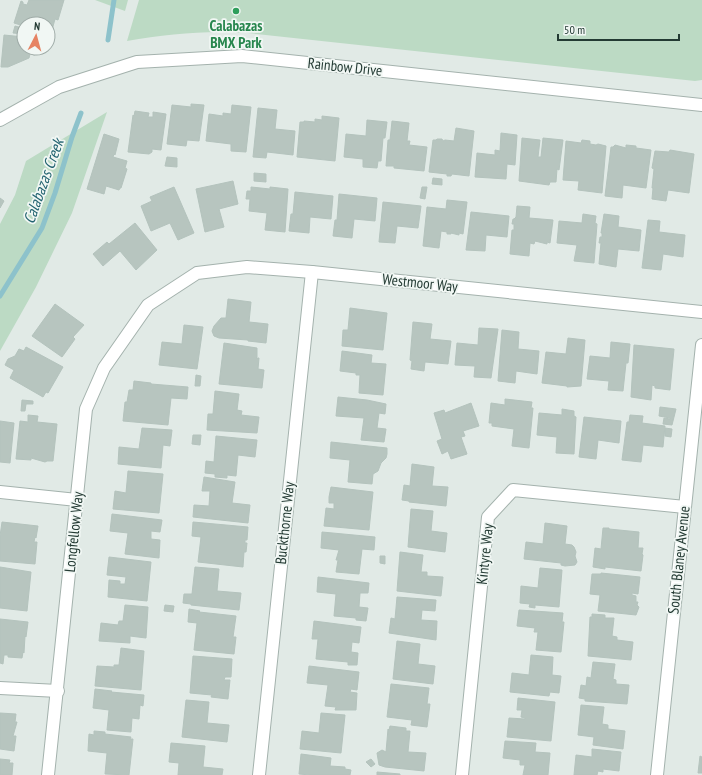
<svg xmlns="http://www.w3.org/2000/svg" width="702" height="775" font-family="'PT Sans Narrow',sans-serif">
	<style>
		.green { fill: #bcdac4 }
		.lines { fill: none; stroke-linecap: round; stroke-linejoin: round }
		.stream { stroke: #8dc2cb; stroke-width: 5 }
		.building { fill: #b7c5bf; stroke: #b4c3bd }
		.minor-casing { stroke: #a4b2ad; stroke-width: 14 }
		.tertiary-casing { stroke: #a4b2ad; stroke-width: 14 }
		.minor { stroke: #fff; stroke-width: 12 }
		.tertiary { stroke: #fff; stroke-width: 12 }
		.leisure-dot { fill: #2e9e5b; stroke: #f1f7f4; stroke-width: 1.5 }
		.labels { text-anchor: middle; stroke-width: 3.5; stroke-linejoin: round; paint-order: stroke }
		.leisure-label { font-size: 15px; font-weight: bold; fill: #27864d; stroke: #f1f7f4 }
		.street-label { font-size: 15px; fill: #233a33; stroke: #f1f7f4 }
		.water-label { font-size: 16px; font-style: italic; fill: #226370; stroke: #f1f7f4 }
	</style>
	<rect width="100%" height="100%" fill="#e1eae6"/>
	<g class="green">
		<polygon points="95,0 128,0 125,11"/>
		<path d="M139,0H702V80L695,81L248,33C207,30 168,34 127,41Z"/>
		<polygon points="107,112 72,213 36,287 0,351 0,224 15,195 26,161"/>
	</g>
	<g class="lines">
		<g class="stream">
			<polyline points="108,40 114,0"/>
			<polyline points="0,296 42,228 55,193 72,137 81,113"/>
		</g>
	</g>
	<g class="building">
		<polygon points="29,0 64,0 58,20 55,19 52,30 48,29 48,24 24,24 24,26 14,23 21,1 23,2 23,4 27,5"/>
		<polygon points="15,26 22,28 21,30 24,30 24,34 13,33"/>
		<polygon points="4,35 24,37 24,48 36,48 35,55 30,54 29,58 8,67 1,67"/>
		<polygon points="191,104 204,105 199,141 187,140 186,146 167,144 172,105 191,107"/>
		<polygon points="232,105 251,107 246,152 231,151 231,144 206,141 209,114 223,116 223,113 231,114"/>
		<polygon points="258,108 277,110 275,129 295,131 293,155 267,152 266,158 253,157"/>
		<polygon points="135,111 149,113 148,117 153,117 153,112 166,114 161,150 152,149 152,152 149,154 128,152 133,115 134,116"/>
		<polygon points="322,116 339,118 335,161 297,157 300,122 304,122 304,121 315,122 315,119 322,120"/>
		<polygon points="367,120 387,122 385,138 383,138 381,161 378,161 377,168 363,167 363,159 344,157 346,134 366,136"/>
		<polygon points="392,121 409,123 407,141 410,141 409,145 427,147 424,171 394,168 394,166 386,166 388,140 390,140"/>
		<polygon points="456,128 474,131 469,176 452,174 451,176 447,176 447,174 429,172 433,140 436,140 437,139 442,139 443,141 445,140 454,141"/>
		<polygon points="501,133 517,135 515,165 507,164 506,179 475,177 477,153 495,155 495,150 500,151"/>
		<polygon points="104,134 119,139 115,155 114,154 113,157 127,161 125,168 127,169 121,188 120,188 119,190 106,186 104,194 87,189"/>
		<polygon points="522,138 540,140 538,157 541,157 543,138 563,140 559,170 557,169 556,182 550,182 549,185 519,181"/>
		<polygon points="582,140 590,141 590,144 596,145 598,144 606,146 602,193 578,190 579,181 563,180 566,141 581,143"/>
		<polygon points="615,145 626,148 626,145 636,146 636,148 651,150 646,188 623,185 622,198 605,196 611,147 613,147"/>
		<polygon points="670,150 694,154 689,193 668,190 666,201 652,199 653,188 652,188 654,169 652,168 655,151 669,152"/>
		<polygon points="167,157 177,158 177,167 165,166"/>
		<polygon points="254,173 266,174 266,182 254,181"/>
		<polygon points="433,178 442,179 442,185 432,184"/>
		<polygon points="233,181 238,204 219,209 224,227 205,232 196,189"/>
		<polygon points="174,187 194,233 178,240 170,223 151,231 141,206 152,201 150,197"/>
		<polygon points="251,187 270,189 270,187 288,189 285,232 265,230 267,213 249,211 250,199 246,199 247,191 251,191"/>
		<polygon points="422,187 427,187 425,199 420,198"/>
		<polygon points="295,192 333,196 331,219 310,217 309,233 289,231 291,214 293,214"/>
		<polygon points="339,194 377,198 375,221 354,219 352,238 333,236 335,220 337,220"/>
		<polygon points="0,198 4,201 0,208"/>
		<polygon points="447,200 467,202 463,234 459,233 459,235 451,233 451,234 447,234 447,232 441,231 439,248 423,246 427,207 446,209"/>
		<polygon points="383,202 421,206 418,228 397,226 395,243 379,242"/>
		<polygon points="517,206 530,207 529,218 553,220 550,243 547,242 547,244 535,241 534,244 530,243 529,256 510,254 512,230 514,230 514,224 512,224 513,219 514,219 516,217"/>
		<polygon points="471,212 509,216 507,237 486,235 485,251 466,250"/>
		<polygon points="583,214 596,216 595,223 597,224 594,263 574,261 577,245 557,243 559,221 582,223"/>
		<polygon points="604,214 619,216 618,227 641,230 639,251 618,249 616,267 599,264 601,243 599,243 600,237 602,237 602,233 601,233"/>
		<polygon points="648,220 660,221 659,232 685,235 683,257 663,254 661,270 642,268"/>
		<polygon points="135,223 157,250 136,270 120,251 103,266 93,254 107,242 109,244"/>
		<polygon points="228,299 251,302 249,322 268,324 266,343 248,341 248,340 219,338 214,336 212,331 214,326 221,318 226,318"/>
		<polygon points="55,304 84,325 73,337 75,339 62,357 32,336"/>
		<polygon points="350,308 387,313 383,350 342,346 343,330 348,330"/>
		<polygon points="413,322 432,324 430,339 451,341 448,364 425,362 424,371 411,369 412,361 410,360"/>
		<polygon points="184,325 203,327 197,369 159,365 162,342 182,344"/>
		<polygon points="479,328 498,329 491,378 474,377 475,366 455,365 457,343 478,345"/>
		<polygon points="502,330 519,332 518,349 539,351 537,374 516,371 515,383 498,381"/>
		<polygon points="568,338 585,340 581,386 567,387 567,386 542,383 546,352 566,354"/>
		<polygon points="611,342 630,344 628,363 626,363 623,391 608,390 609,381 587,379 590,356 610,358"/>
		<polygon points="224,343 257,348 257,357 256,358 259,358 258,369 264,370 262,388 219,384"/>
		<polygon points="634,345 674,349 670,390 655,388 655,386 652,385 651,400 631,397"/>
		<polygon points="26,347 63,367 48,393 46,392 43,397 10,378 14,370 5,365 8,359 15,356 19,349 24,351"/>
		<polygon points="342,351 372,355 371,363 386,364 383,395 359,393 360,375 356,375 356,373 340,371"/>
		<polygon points="196,375 201,376 200,386 195,386"/>
		<polygon points="134,381 151,383 151,384 188,387 187,399 171,398 168,425 123,421 125,402 127,402 129,390 133,390"/>
		<polygon points="215,391 239,394 237,410 242,411 241,415 259,417 257,433 207,430 208,414 213,414"/>
		<polygon points="338,397 367,400 386,404 385,414 379,413 377,428 386,429 384,442 361,440 364,418 336,416"/>
		<polygon points="505,399 532,402 531,408 533,408 529,448 512,446 514,429 492,426 492,423 489,423 491,403 505,405"/>
		<polygon points="22,400 33,401 33,404 26,404 25,411 21,411"/>
		<polygon points="471,403 479,426 463,431 465,436 461,437 467,454 451,459 448,451 442,454 437,441 442,439 434,413 444,410 445,413"/>
		<polygon points="660,407 676,409 672,425 663,424 664,418 670,419 670,418 659,416"/>
		<polygon points="562,409 574,411 574,416 576,417 574,454 556,453 557,437 537,435 539,413 562,415"/>
		<polygon points="28,415 38,416 37,422 57,424 53,461 47,461 45,462 31,458 31,460 16,459 20,421 28,422"/>
		<polygon points="630,415 643,416 642,423 665,426 663,447 643,445 641,462 622,460 627,422 629,422"/>
		<polygon points="584,417 621,421 619,443 598,440 596,459 579,457"/>
		<polygon points="0,421 14,423 10,463 0,462"/>
		<polygon points="142,428 172,430 170,446 163,445 161,468 118,464 119,447 139,449"/>
		<polygon points="665,428 672,429 671,437 665,436"/>
		<polygon points="193,435 201,435 200,445 192,444"/>
		<polygon points="216,436 257,440 255,457 238,455 236,476 227,475 227,478 215,477 215,474 205,473 206,461 214,462"/>
		<polygon points="331,442 387,448 387,454 386,458 381,463 378,471 373,474 372,484 348,482 350,460 330,458"/>
		<polygon points="412,464 434,467 432,486 448,487 446,506 409,502 409,501 402,500 404,485 410,486"/>
		<polygon points="128,471 163,474 159,513 113,509 115,491 126,493"/>
		<polygon points="204,477 235,482 232,503 250,505 248,523 193,517 194,505 209,506 210,491 202,491"/>
		<polygon points="331,487 373,492 369,530 324,526 326,508 334,509 334,503 329,503 329,497"/>
		<polygon points="411,509 433,511 431,531 447,533 445,552 408,547"/>
		<polygon points="112,514 162,520 160,532 151,531 151,539 160,540 159,558 125,554 128,533 110,531"/>
		<polygon points="2,522 38,526 36,538 35,537 34,542 37,542 35,564 0,561 0,536"/>
		<polygon points="193,522 248,527 247,540 245,540 245,543 247,543 246,552 244,552 243,567 198,562 201,537 192,536"/>
		<polygon points="545,523 567,526 565,544 572,545 574,547 576,552 575,556 577,562 575,565 565,566 561,565 561,563 524,559 526,542 543,544"/>
		<polygon points="603,528 609,528 609,529 639,532 638,548 643,548 642,554 643,555 641,571 605,567 605,569 593,567 595,548 601,549"/>
		<polygon points="322,532 375,537 374,550 362,549 359,574 336,572 338,560 336,560 339,550 321,548"/>
		<polygon points="400,552 423,555 421,572 427,572 427,576 443,577 441,596 397,591"/>
		<polygon points="380,556 385,556 385,564 380,563"/>
		<polygon points="109,557 151,562 147,601 108,597 109,580 120,581 120,584 125,584 126,577 107,575"/>
		<polygon points="0,567 31,572 27,611 0,608"/>
		<polygon points="195,567 219,569 217,591 241,593 239,610 191,605 191,604 183,603 184,594 192,594"/>
		<polygon points="540,568 562,570 559,607 535,605 535,608 529,607 530,604 520,603 521,586 538,588"/>
		<polygon points="601,573 640,577 638,594 632,593 632,595 636,596 636,602 638,602 637,605 639,607 636,615 598,611 600,595 590,594 592,574 601,574"/>
		<polygon points="318,577 369,583 368,593 360,593 359,607 368,608 366,621 356,620 356,618 334,616 336,594 317,592"/>
		<polygon points="397,597 436,600 435,611 422,610 421,620 437,621 436,640 389,633 391,618 395,619"/>
		<polygon points="125,605 148,607 146,638 130,636 130,643 99,641 101,623 118,625 119,621 123,621"/>
		<polygon points="165,605 174,606 173,612 164,611"/>
		<polygon points="189,609 200,611 199,612 236,616 233,637 236,637 234,654 194,650 197,623 188,622"/>
		<polygon points="519,610 563,613 562,622 564,622 561,652 536,650 538,632 534,632 535,628 517,626"/>
		<polygon points="592,614 605,615 605,618 614,618 612,636 617,637 617,640 633,642 631,660 588,656 590,617 592,617"/>
		<polygon points="0,619 28,622 26,637 25,636 24,653 23,652 22,658 8,657 8,655 4,655 3,664 0,663"/>
		<polygon points="314,621 361,627 359,643 352,642 351,652 358,653 357,665 348,665 348,662 316,659 318,639 312,639"/>
		<polygon points="397,641 420,644 418,664 435,666 433,684 393,679"/>
		<polygon points="121,648 144,651 141,690 95,686 97,666 114,667 114,665 119,665"/>
		<polygon points="531,655 553,657 552,675 561,676 559,693 550,692 549,696 510,692 512,673 529,675"/>
		<polygon points="193,656 232,659 231,677 225,677 224,680 230,680 228,699 211,697 212,695 190,693"/>
		<polygon points="593,662 615,664 613,679 616,680 616,684 629,685 627,704 585,701 585,699 579,698 581,685 586,686 587,677 591,678"/>
		<polygon points="309,666 359,672 357,690 351,689 350,692 357,693 356,710 335,710 336,707 325,706 328,685 307,683"/>
		<polygon points="391,684 429,688 427,704 430,704 427,727 411,725 412,720 387,717"/>
		<polygon points="95,689 112,691 111,692 144,695 143,706 140,705 139,719 132,718 131,732 107,730 109,710 93,708"/>
		<polygon points="518,698 555,702 551,741 507,737 509,718 525,719 525,718 521,717 522,710 517,710"/>
		<polygon points="186,700 209,702 207,723 229,725 227,742 182,737"/>
		<polygon points="581,705 604,707 602,724 608,725 608,729 625,731 623,749 593,745 594,737 578,735"/>
		<polygon points="0,713 16,714 15,722 17,722 13,736 16,736 14,751 0,749"/>
		<polygon points="321,713 345,715 341,753 300,749 302,731 319,733"/>
		<polygon points="390,726 406,728 406,731 410,731 408,752 426,753 424,771 385,767 379,765 377,753 382,750 386,752 388,729 389,730"/>
		<polygon points="94,731 105,732 105,734 131,737 130,739 133,739 129,775 105,774 107,753 88,751 89,734 94,735"/>
		<polygon points="505,741 536,743 535,752 550,753 548,775 523,775 525,765 520,765 520,760 503,758"/>
		<polygon points="171,743 205,746 203,767 223,769 222,775 178,775 179,763 169,762"/>
		<polygon points="592,749 621,752 619,771 603,769 603,772 598,771 597,775 574,775 576,755 592,757"/>
		<polygon points="301,754 331,758 330,766 345,767 345,769 351,770 350,775 310,775 299,774"/>
		<polygon points="700,756 702,757 702,773 698,773"/>
		<polygon points="0,759 10,760 9,763 13,763 12,775 0,775"/>
		<polygon points="371,759 375,764 371,767 366,762"/>
		<polygon points="377,772 400,774 400,775 377,775"/>
	</g>
	<g class="lines">
		<g class="minor-casing">
			<g id="minor">
				<polyline points="0,492 77,500"/>
				<polyline points="0,688 58,691"/>
				<polyline points="48,775 86,409 104,368 148,305 197,273 247,267 312,272 702,312"/>
				<polyline points="259,775 312,272"/>
				<polyline points="462,775 488,517 513,490 685,507"/>
			</g>
		</g>
		<g class="tertiary-casing">
			<g id="tertiary">
				<polyline points="0,120 59,87 137,62 242,56 702,105"/>
				<polyline points="657,775 702,345"/>
			</g>
		</g>
		<use href="#minor" class="minor"/>
		<use href="#tertiary" class="tertiary"/>
	</g>
	<circle class="leisure-dot" cx="236" cy="11" r="4"/>
	<g class="labels">
		<g class="leisure-label">
			<text x="236" y="31">Calabazas<tspan x="236" dy="17">BMX Park</tspan></text>
		</g>
		<g class="street-label">
			<text transform="translate(345 67) rotate(6)" y="5">Rainbow Drive</text>
			<text transform="translate(420 283) rotate(6)" y="5">Westmoor Way</text>
			<text transform="translate(285 523) rotate(-84)" y="5">Buckthorne Way</text>
			<text transform="translate(74 532) rotate(-84)" y="5">Longfellow Way</text>
			<text transform="translate(485 554) rotate(-84)" y="5">Kintyre Way</text>
			<text transform="translate(679 560) rotate(-84)" y="5">South Blaney Avenue</text>
		</g>
		<g class="water-label">
			<text transform="translate(43 181) rotate(-70)" y="6">Calabazas Creek</text>
		</g>
	</g>
	<g transform="translate(36 36) rotate(6)"><circle r="19" fill="#f1f7f4" stroke="#9faba7"/>
	<path d="M0-3L7 15L0 10L-7 15Z" fill="#e68363"/>
	<text y="-6" font-size="11" font-weight="bold" text-anchor="middle" fill="#233a33">N</text>
	</g>
	<path d="M558 34v6h121v-6" fill="none" stroke="#233a33" stroke-width="2"/>
	<text x="564" y="34" font-size="12" fill="#233a33" stroke="#f1f7f4" stroke-width="3" paint-order="stroke">50 m</text>
</svg>
